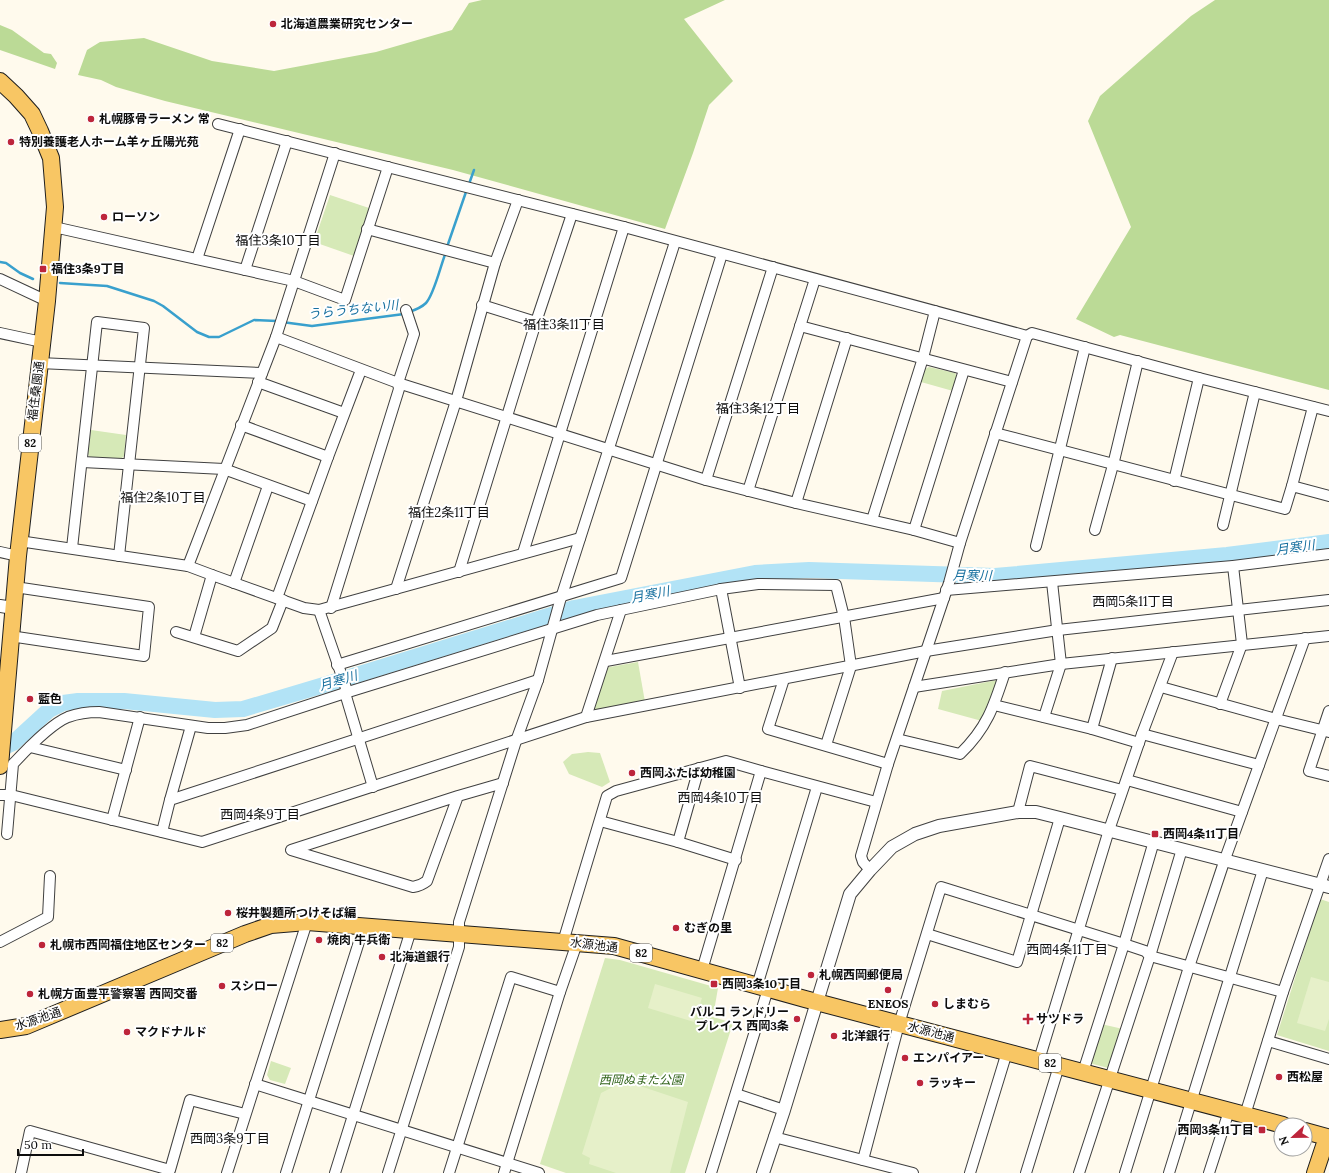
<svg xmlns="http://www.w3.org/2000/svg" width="1329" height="1173" font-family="Lora,'Noto Sans JP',serif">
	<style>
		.green { fill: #d6e9b7 }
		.forest { fill: #bbda96 }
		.pitch { fill: #e6f0c9 }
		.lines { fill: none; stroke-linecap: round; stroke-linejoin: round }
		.stream { stroke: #39a0cd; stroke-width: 2.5 }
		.river { stroke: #b2e3f6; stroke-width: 16 }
		.minor-casing { stroke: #404040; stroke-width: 12 }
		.tertiary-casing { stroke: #404040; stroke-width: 14 }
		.primary-casing { stroke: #1e1e1e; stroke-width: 18 }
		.minor { stroke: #fff; stroke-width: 10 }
		.tertiary { stroke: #fff; stroke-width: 12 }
		.primary { stroke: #f8c664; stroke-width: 16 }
		.poi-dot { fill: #bd253b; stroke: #fff; stroke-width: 1.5 }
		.labels { text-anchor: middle; stroke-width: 4; stroke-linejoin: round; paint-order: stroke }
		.shield { fill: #fff; stroke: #565656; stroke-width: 1 }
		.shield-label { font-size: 11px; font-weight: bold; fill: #0d0d0d }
		.poi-label { font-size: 12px; font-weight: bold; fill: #0d0d0d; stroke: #fff; text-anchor: start }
		.street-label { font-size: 12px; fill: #0d0d0d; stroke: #fff }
		.park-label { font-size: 12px; font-style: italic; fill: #33651d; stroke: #fff }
		.neighbourhood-label { font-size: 13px; fill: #0d0d0d; stroke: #fff }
		.water-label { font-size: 13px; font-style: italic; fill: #17709f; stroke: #fff }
	</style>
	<rect width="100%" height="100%" fill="#fffaed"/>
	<g class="green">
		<polygon points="330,195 369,208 354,256 314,242"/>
		<polygon points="929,367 955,373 957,377 953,391 921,382 925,369"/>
		<polygon points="91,430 126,435 124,456 121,459 90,458 88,454"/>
		<polygon points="638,662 645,702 589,715 604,668"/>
		<polygon points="997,680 982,721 938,709 942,691"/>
		<polygon points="588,752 600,753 610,782 602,787 569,774 563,762 572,754"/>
		<polygon points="1320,899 1329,902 1329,1051 1277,1035"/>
		<polygon points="605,958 620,960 718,988 713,1017 733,1023 685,1173 566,1173 540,1164"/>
		<polygon points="1101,1024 1123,1029 1112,1069 1089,1063"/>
		<polygon points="271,1061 291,1068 285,1084 270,1080 267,1075"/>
	</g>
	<g class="forest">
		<polygon points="482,0 725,0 684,19 733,81 709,105 693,153 665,229 453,170 165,101 116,87 101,80 78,75 87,50 100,42 144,38 212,61 274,71 376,52 452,30 469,3"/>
		<polygon points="1215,0 1329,0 1329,390 1120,335 1114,337 1076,319 1131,227 1088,121 1100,96 1191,16"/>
		<polygon points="0,25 12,30 44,53 51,54 57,63 55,69 0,50"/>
	</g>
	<g class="pitch">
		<polygon points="1311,977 1329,982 1329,1019 1325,1031 1297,1023"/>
		<polygon points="655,984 702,998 694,1022 648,1008"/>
		<polygon points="625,1081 688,1102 670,1173 616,1173 589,1164 590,1158 582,1154 601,1093"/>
	</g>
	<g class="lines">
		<g class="stream">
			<polyline points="469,184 474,170"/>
			<polyline points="447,247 467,189"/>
			<polyline points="0,262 6,263 20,273 33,279"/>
			<polyline points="60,283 107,286 154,301 163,306 197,332 209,337 219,337 254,320 277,321"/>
			<path d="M409,312C415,310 421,308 426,303C434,295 441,264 446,252"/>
			<polyline points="282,322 312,326 404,314"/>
		</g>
		<polyline class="river" points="0,749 13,743 49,710 63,703 78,701 124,701 215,710 243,709 324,685 574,608 755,573 809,570 995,576 1227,555 1329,542"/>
		<g class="minor-casing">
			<g id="minor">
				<polyline points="218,124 624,227 1027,336 960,543 949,583 888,764 861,856 863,862 870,870"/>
				<polyline points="54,227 294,281 345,300 388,167"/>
				<polyline points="367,229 495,263"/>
				<polyline points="197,259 240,129"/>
				<polyline points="245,270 287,141"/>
				<polyline points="0,279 47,301"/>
				<polyline points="482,305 536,322"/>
				<polyline points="800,326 1012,382"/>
				<polyline points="0,333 42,342"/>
				<polyline points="1027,336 1032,333 1199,378 1329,411"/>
				<polyline points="276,337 398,383 706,480 796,503 914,530 960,543"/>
				<polyline points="39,363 262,373"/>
				<polyline points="258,382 344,413"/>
				<polyline points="241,425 328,457"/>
				<polyline points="995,433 1285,509 1292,486 1329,496"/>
				<polyline points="82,462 224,469 312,501"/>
				<polyline points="706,480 773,267"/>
				<polyline points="1174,481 1199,378"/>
				<polyline points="1292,486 1313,407"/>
				<polyline points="748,491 815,279"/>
				<polyline points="796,503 847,338"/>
				<polyline points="872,520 923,358 935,311"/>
				<polyline points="1223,525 1255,392"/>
				<polyline points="914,530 964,370"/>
				<polyline points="1095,530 1113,465 1138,361"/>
				<polyline points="19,541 188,566 212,575 304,608 319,610 580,538"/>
				<polyline points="1036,546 1085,347"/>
				<polyline points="72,548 97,322 144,328 119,556"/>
				<polyline points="0,552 18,556"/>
				<polyline points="523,553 624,227"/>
				<polyline points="188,566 276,337 335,153"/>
				<polyline points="459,572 536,322 572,214"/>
				<polyline points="234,583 268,486"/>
				<polyline points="396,589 456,401 495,263 518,200"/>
				<polyline points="721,589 740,688"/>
				<polyline points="946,590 1233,566 1329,554"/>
				<polyline points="277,598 328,457 361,370"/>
				<polyline points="331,608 399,389 398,383 414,334 406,310"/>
				<polyline points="319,610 346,688 345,693 373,787"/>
				<polyline points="176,632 238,651 272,628 283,600"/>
				<polyline points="10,636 144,656 149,607 15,587"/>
				<polyline points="194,637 212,575"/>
				<polyline points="606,661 944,598"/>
				<polyline points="337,665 621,578 722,254"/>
				<polyline points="784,679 768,729 888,764"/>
				<polyline points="914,687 1061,664 1329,636"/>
				<polyline points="1161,687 1276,719 1329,732"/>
				<polyline points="1220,704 1242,644 1233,566"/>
				<polyline points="994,705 1092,729 1139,743"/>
				<polyline points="1329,711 1309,771 1329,776"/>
				<polyline points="586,717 621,610"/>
				<polyline points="1044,717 1061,664 1052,582"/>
				<polyline points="1092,729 1112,658"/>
				<polyline points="1142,734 1259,765"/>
				<path d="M897,739L960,754C987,728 994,706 1005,672"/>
				<polyline points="30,747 126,770"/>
				<polyline points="1127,780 1242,812"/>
				<polyline points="0,795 11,795 202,842 586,717 926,651 1058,630 1329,600"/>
				<path d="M458,796L427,881C422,885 419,886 413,887L291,850L458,796L503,783"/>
				<polyline points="170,800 191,726"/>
				<polyline points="1018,812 1030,766 1122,790"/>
				<polyline points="112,820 140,717"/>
				<polyline points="600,821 678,842 736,860"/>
				<polyline points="162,832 170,800 538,680"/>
				<path d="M7,834L13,764C26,750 51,724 68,717C79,713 89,712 99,712L208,728H225L247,725L345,693L597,615L721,589L758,584L836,585L844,617L851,666L826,745"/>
				<polyline points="678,842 699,768"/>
				<polyline points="927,934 1017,962 1060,818"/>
				<polyline points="0,942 48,917 50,876"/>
				<polyline points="563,942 607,796 616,791 726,761 761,771"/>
				<polyline points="702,970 761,771 876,802"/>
				<polyline points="757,986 817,787"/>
				<polyline points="1268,1041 1329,1059"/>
				<polyline points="1039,1060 1109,830 1142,734 1173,652"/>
				<polyline points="1083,1072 1124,944 1154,841"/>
				<polyline points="255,1084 539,1173"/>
				<polyline points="736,1094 784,1110"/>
				<polyline points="1245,1115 1283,992 1329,859"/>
				<polyline points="774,1137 913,1173"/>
				<polyline points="863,1160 899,1024 941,887 1124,944 1145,951 1150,956 1283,992"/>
				<polyline points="21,1173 30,1131 170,1170 190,1100 245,1114"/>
				<polyline points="227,1173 307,922"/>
				<polyline points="286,1173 364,926"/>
				<polyline points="335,1173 411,930"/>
				<polyline points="388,1173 459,947 459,922 516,741 538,680 560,601 675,242"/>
				<polyline points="449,1173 511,977 560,992"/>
				<polyline points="504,1173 560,992 577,943"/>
				<polyline points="711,1173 768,989"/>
				<polyline points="970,1173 1007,1052"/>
				<polyline points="1026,1173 1059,1066"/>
				<polyline points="1079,1173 1150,956 1182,849"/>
				<polyline points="1125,1173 1189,967 1225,859 1305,638"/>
				<polyline points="1169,1173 1263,870"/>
				<polyline points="1209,1173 1229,1111"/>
			</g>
		</g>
		<g class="tertiary-casing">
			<g id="tertiary">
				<polyline points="0,606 13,608"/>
				<polyline points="763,1173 784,1110 850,894 870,870 892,847 915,834 939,826 1018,812 1036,812 1060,818 1329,887"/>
			</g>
		</g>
		<g class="primary-casing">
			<g id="primary">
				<polyline points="0,81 16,96 32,114 40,131 51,158 55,207 47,301 18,556 0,766"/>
				<polyline points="0,1030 26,1026 245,934 271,925 307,922 614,946 805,999 1283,1125"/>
				<polyline points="1305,1131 1327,1137 1315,1173"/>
			</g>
		</g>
		<use href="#minor" class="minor"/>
		<use href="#tertiary" class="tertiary"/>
		<use href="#primary" class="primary"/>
	</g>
	<g class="poi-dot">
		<circle cx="273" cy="24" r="4"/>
		<circle cx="91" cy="119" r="4"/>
		<circle cx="11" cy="142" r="4"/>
		<circle cx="104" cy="217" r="4"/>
		<rect x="39" y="265" width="8" height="8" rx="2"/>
		<circle cx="30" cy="699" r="4"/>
		<circle cx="632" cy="773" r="4"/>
		<rect x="1151" y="830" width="8" height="8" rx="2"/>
		<circle cx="228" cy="913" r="4"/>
		<circle cx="676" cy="928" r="4"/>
		<circle cx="319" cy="940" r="4"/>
		<circle cx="42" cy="945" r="4"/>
		<circle cx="382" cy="957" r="4"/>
		<circle cx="811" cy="975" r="4"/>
		<rect x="710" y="980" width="8" height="8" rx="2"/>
		<circle cx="222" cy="986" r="4"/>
		<circle cx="888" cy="990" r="4"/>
		<circle cx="30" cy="994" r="4"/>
		<circle cx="935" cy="1004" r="4"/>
		<circle cx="797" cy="1019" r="4"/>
		<path d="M1026 1013h4v4h4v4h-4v4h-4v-4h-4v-4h4z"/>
		<circle cx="127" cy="1032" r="4"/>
		<circle cx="834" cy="1036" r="4"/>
		<circle cx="905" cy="1058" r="4"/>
		<circle cx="1279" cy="1077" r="4"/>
		<circle cx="920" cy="1083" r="4"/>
		<rect x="1258" y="1126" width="8" height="8" rx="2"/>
	</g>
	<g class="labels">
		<g class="shield">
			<rect x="19" y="434" width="22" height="18" rx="3"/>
			<rect x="211" y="934" width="22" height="18" rx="3"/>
			<rect x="630" y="944" width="22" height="18" rx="3"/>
			<rect x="1039" y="1054" width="22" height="18" rx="3"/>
		</g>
		<g class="shield-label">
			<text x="30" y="447">82</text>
			<text x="222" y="947">82</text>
			<text x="641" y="957">82</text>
			<text x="1050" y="1067">82</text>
		</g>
		<g class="poi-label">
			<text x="281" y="28">北海道農業研究センター</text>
			<text x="99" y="123">札幌豚骨ラーメン 常</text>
			<text x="19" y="146">特別養護老人ホーム羊ヶ丘陽光苑</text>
			<text x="112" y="221">ローソン</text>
			<text x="51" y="273">福住3条9丁目</text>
			<text x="38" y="703">藍色</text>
			<text x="640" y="777">西岡ふたば幼稚園</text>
			<text x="1163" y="838">西岡4条11丁目</text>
			<text x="236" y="917">桜井製麺所つけそば編</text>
			<text x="684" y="932">むぎの里</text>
			<text x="327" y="944">焼肉 牛兵衛</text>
			<text x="50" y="949">札幌市西岡福住地区センター</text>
			<text x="390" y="961">北海道銀行</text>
			<text x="819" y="979">札幌西岡郵便局</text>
			<text x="722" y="988">西岡3条10丁目</text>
			<text x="230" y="990">スシロー</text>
			<text x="38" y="998">札幌方面豊平警察署 西岡交番</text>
			<text x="888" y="1008" text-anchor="middle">ENEOS</text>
			<text x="943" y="1008">しまむら</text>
			<text x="789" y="1016" text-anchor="end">バルコ ランドリー<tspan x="789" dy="14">プレイス 西岡3条</tspan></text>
			<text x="1036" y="1023">サツドラ</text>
			<text x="135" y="1036">マクドナルド</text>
			<text x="842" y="1040">北洋銀行</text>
			<text x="913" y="1062">エンパイアー</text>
			<text x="1287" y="1081">西松屋</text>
			<text x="928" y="1087">ラッキー</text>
			<text x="1254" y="1134" text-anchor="end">西岡3条11丁目</text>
		</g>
		<g class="street-label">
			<text transform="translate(36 391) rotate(-83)" y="4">福住桑園通</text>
			<text transform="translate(594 945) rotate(7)" y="4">水源池通</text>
			<text transform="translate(38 1019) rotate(-19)" y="4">水源池通</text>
			<text transform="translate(931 1032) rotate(15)" y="4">水源池通</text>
		</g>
		<g class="park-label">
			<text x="641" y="1084">西岡ぬまた公園</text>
		</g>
		<g class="neighbourhood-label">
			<text x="278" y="245">福住3条10丁目</text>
			<text x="564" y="329">福住3条11丁目</text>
			<text x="758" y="413">福住3条12丁目</text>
			<text x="163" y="502">福住2条10丁目</text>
			<text x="449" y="517">福住2条11丁目</text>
			<text x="1133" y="606">西岡5条11丁目</text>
			<text x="720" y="802">西岡4条10丁目</text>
			<text x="260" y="819">西岡4条9丁目</text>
			<text x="1067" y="954">西岡4条11丁目</text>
			<text x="230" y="1143">西岡3条9丁目</text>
		</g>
		<g class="water-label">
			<text transform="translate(353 309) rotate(-6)" y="5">うらうちない川</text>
			<text transform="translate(1295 547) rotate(-8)" y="5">月寒川</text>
			<text transform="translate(972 575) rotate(1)" y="5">月寒川</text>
			<text transform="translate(650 594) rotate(-11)" y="5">月寒川</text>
			<text transform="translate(338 680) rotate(-17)" y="5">月寒川</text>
		</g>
	</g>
	<g transform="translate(1293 1137) rotate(248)"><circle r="19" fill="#ffffff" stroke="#9e9e9e"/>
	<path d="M0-3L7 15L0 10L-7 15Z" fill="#bd253b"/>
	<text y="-6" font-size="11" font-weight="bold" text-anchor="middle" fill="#0d0d0d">N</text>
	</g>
	<path d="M18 1149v6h65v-6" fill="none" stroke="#0d0d0d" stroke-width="2"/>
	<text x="24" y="1149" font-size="12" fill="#0d0d0d" stroke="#ffffff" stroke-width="3" paint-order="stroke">50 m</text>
</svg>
